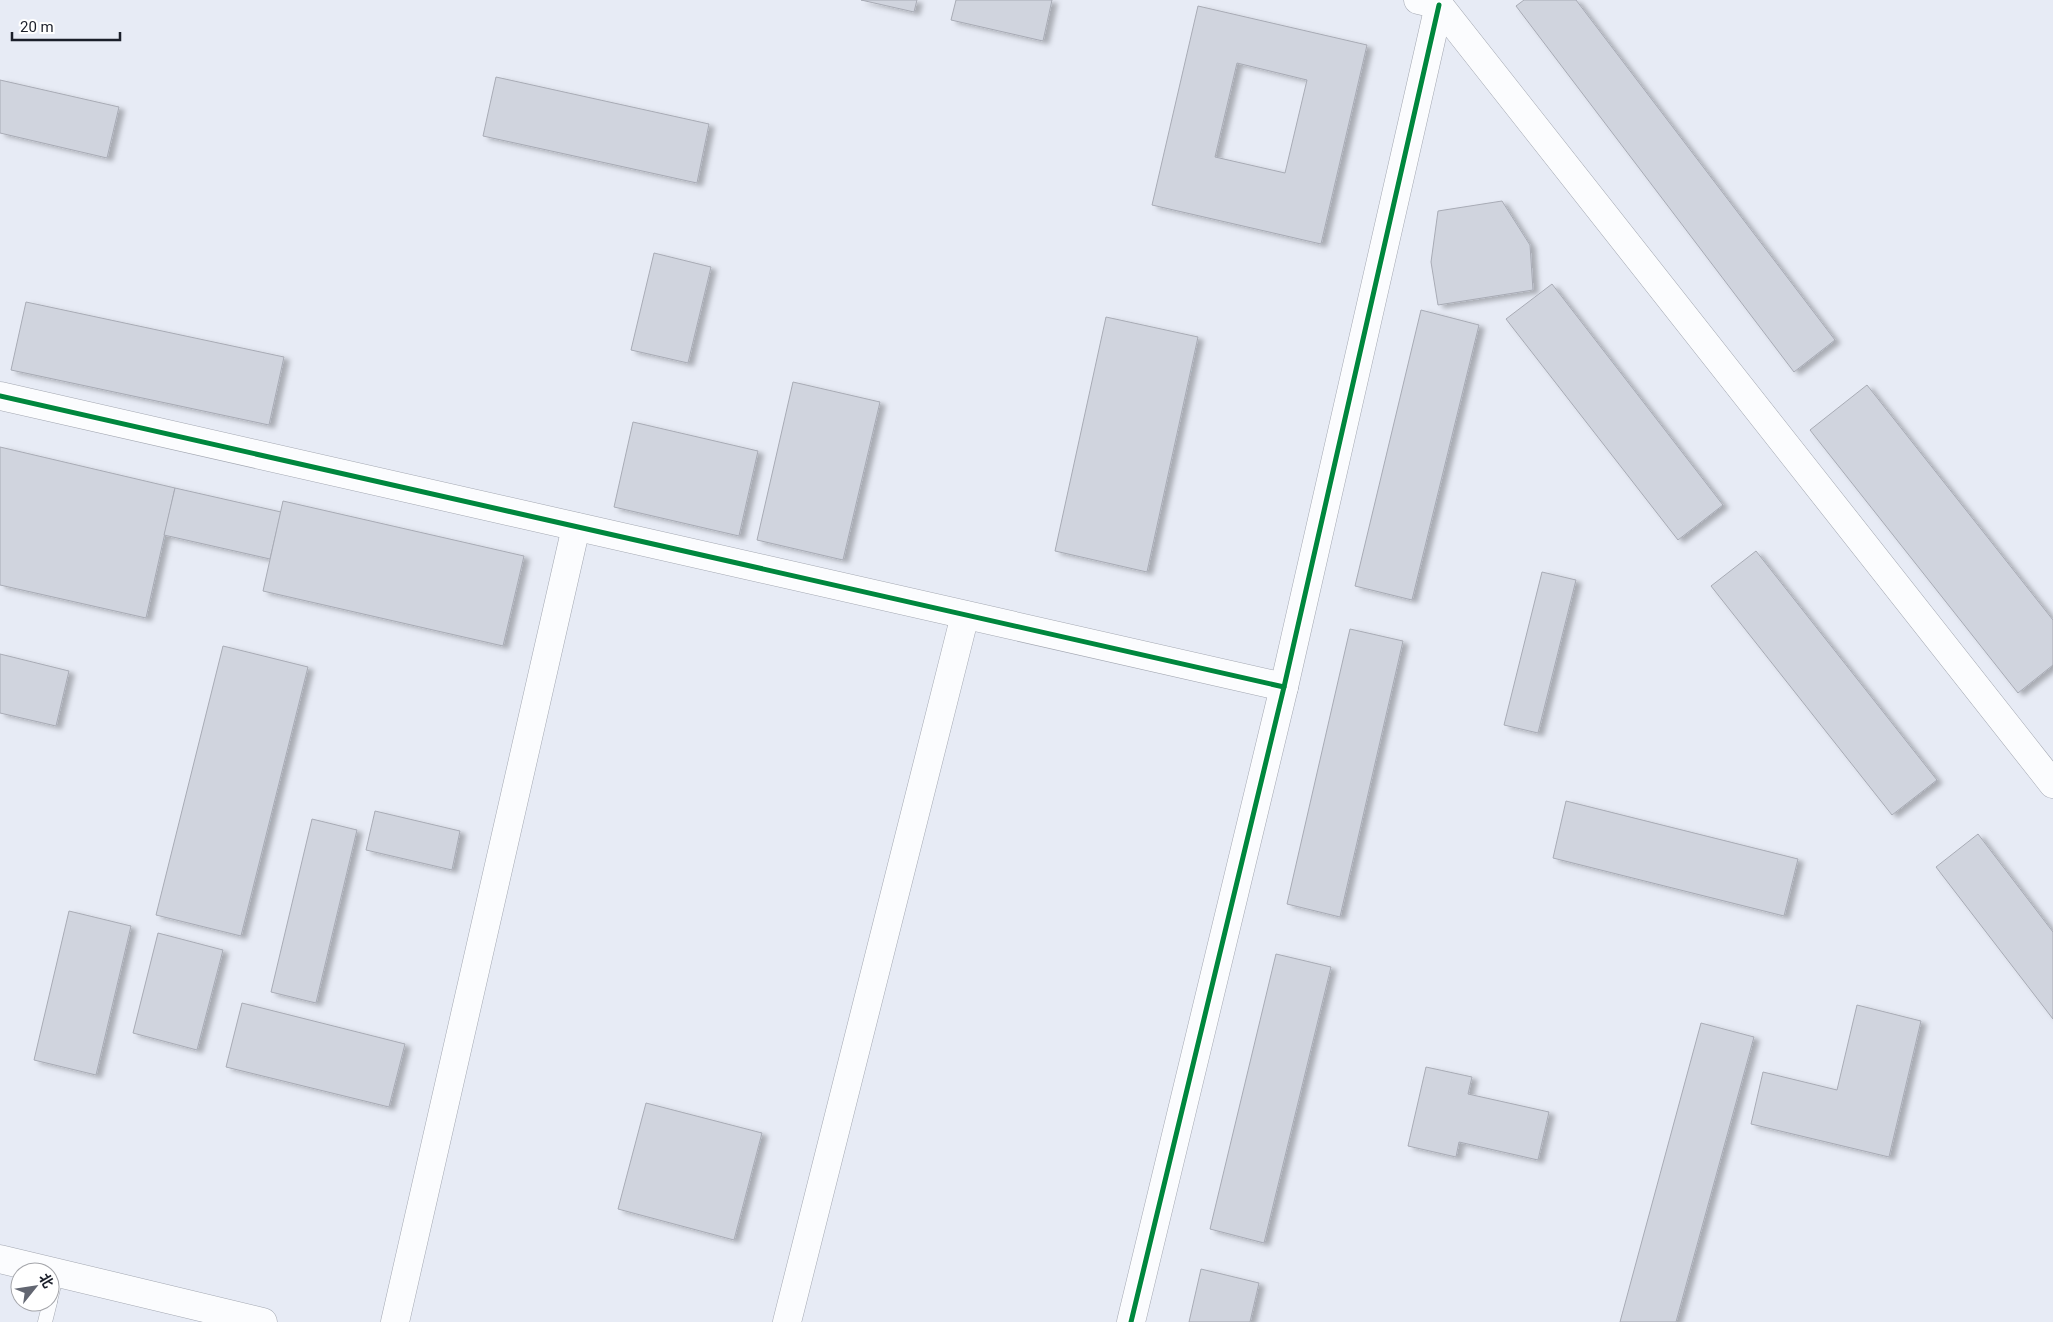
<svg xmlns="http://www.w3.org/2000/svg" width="2053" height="1322" font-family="Roboto,'Noto Sans SC',sans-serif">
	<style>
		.building { fill: #d0d4de; stroke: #a8abb5; fill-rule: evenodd; filter: url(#shadow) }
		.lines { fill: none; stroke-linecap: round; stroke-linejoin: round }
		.service-casing { stroke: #a3a7b1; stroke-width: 15 }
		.minor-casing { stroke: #a3a7b1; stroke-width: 29 }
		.tertiary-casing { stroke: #a3a7b1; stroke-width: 29 }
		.service { stroke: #fbfcfe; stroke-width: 14 }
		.minor { stroke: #fbfcfe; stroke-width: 28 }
		.tertiary { stroke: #fbfcfe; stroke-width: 28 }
		.cycleway-casing { stroke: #fff; stroke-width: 8 }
		.cycleway { stroke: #00873e; stroke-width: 5 }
	</style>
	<defs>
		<filter id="shadow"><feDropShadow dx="5.5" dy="3" stdDeviation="2.5" flood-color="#0004"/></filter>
	</defs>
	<rect width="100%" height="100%" fill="#e7ebf5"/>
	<g class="building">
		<polygon points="861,0 917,0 914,12"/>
		<polygon points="956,0 1052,0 1043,41 951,20"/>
		<polygon points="1524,0 1576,0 1835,340 1794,372 1516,6"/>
		<path d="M1198,6L1367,45L1321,244L1152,205ZM1237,63L1307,80L1285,173L1215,157Z"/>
		<polygon points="496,77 709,124 697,183 483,136"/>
		<polygon points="0,80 119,107 107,158 0,133"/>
		<polygon points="1502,201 1530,245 1533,290 1438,305 1431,262 1438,211"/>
		<polygon points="654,253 711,267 688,363 631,350"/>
		<polygon points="1552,284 1723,505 1678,540 1506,319"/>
		<polygon points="26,302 284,357 269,425 11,370"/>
		<polygon points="1421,310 1479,325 1412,600 1355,586"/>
		<polygon points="1106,317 1198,337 1147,572 1055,551"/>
		<polygon points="793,382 880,402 843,560 757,540"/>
		<polygon points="1867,385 2053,620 2053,665 2018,693 1810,430"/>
		<polygon points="633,422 758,451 739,536 614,507"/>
		<polygon points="0,447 175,488 146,618 0,585"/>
		<polygon points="175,488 281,512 270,559 164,535"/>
		<polygon points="283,501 524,556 503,646 263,591"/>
		<polygon points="1756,551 1937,780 1892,815 1711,586"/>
		<polygon points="1542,572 1576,580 1538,733 1504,725"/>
		<polygon points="1350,629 1403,641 1340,917 1287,904"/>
		<polygon points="223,646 308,667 241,936 156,915"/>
		<polygon points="0,654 69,671 56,726 0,713"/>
		<polygon points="1566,801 1798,859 1784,916 1553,858"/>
		<polygon points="375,811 460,831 452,870 366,850"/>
		<polygon points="312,819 357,830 316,1003 271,992"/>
		<polygon points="1978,834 2053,932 2053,1019 1936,867"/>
		<polygon points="69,911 131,926 96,1075 34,1060"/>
		<polygon points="158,933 223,950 197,1050 133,1033"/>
		<polygon points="1276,954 1331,967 1264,1243 1210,1229"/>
		<polygon points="242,1003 405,1044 389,1107 226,1067"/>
		<polygon points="1857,1005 1921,1021 1889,1157 1751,1124 1763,1072 1837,1090"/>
		<polygon points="1701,1023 1754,1037 1676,1322 1620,1322"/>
		<polygon points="1426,1067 1472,1077 1468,1094 1549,1112 1538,1160 1459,1142 1456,1157 1408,1146"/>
		<polygon points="646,1103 762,1133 734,1240 618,1209"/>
		<polygon points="1201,1269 1259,1283 1250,1322 1189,1322"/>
	</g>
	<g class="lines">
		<g class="service-casing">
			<g id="service">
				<polyline points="50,1301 57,1273"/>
				<polyline points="45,1322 50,1302"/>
			</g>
		</g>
		<g class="minor-casing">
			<g id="minor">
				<polyline points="0,396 1284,687"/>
				<polyline points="0,1259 263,1322"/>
				<polyline points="395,1322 576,527"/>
				<polyline points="787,1322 965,615"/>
			</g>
		</g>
		<g class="tertiary-casing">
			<g id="tertiary">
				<polyline points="1418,0 1439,5 2053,784"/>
				<polyline points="1131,1322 1284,687 1439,5"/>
			</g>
		</g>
		<use href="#service" class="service"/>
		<use href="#minor" class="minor"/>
		<use href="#tertiary" class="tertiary"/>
		<g class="cycleway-casing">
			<g id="cycleway">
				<polyline points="0,396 1284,687"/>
				<polyline points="1131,1322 1284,687 1439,5"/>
			</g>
		</g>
		<use href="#cycleway" class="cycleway"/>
	</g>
	<g transform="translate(35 1287) rotate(60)"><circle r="24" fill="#ffffff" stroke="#a4a5aa"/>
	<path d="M0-4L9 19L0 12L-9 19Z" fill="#626671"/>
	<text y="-8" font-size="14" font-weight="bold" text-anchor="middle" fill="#1b1f2a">北</text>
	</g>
	<path d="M12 32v8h108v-8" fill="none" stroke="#1b1f2a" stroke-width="2.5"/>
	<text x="20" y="32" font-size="15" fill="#1b1f2a" stroke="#ffffff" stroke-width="4" paint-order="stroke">20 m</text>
</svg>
